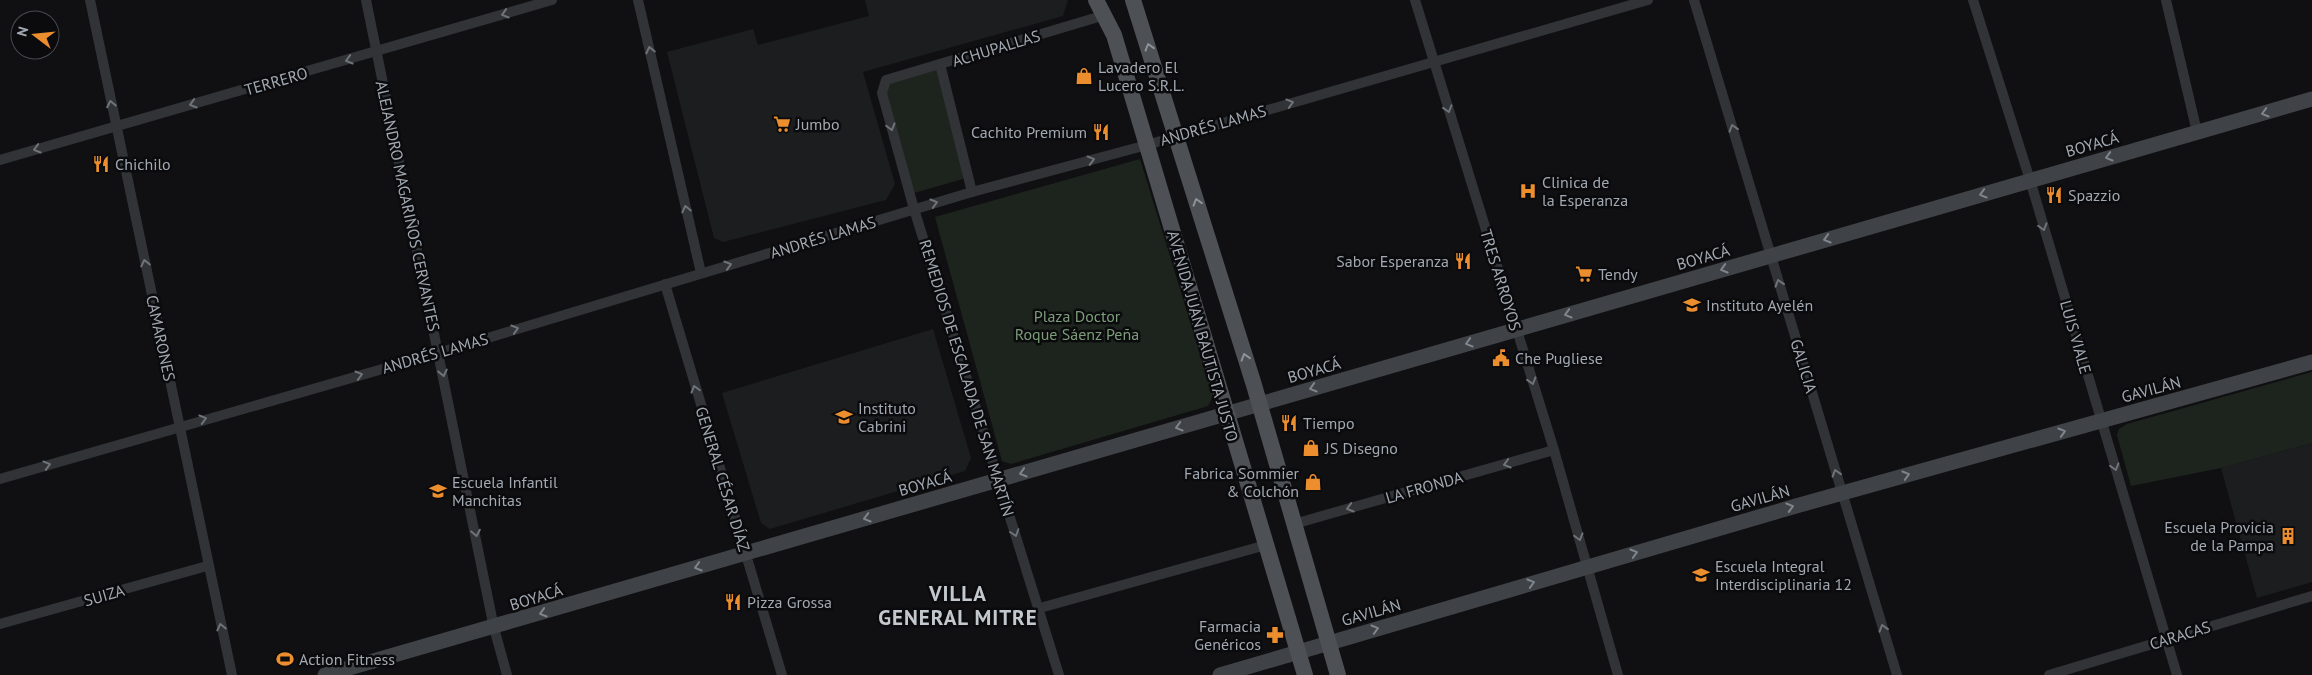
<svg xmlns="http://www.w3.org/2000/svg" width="2312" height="675" font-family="'PT Sans',sans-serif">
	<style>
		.built { fill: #1c1d1f }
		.green { fill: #1d241d }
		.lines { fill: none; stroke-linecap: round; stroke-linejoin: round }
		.street { stroke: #313336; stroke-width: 10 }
		.secondary { stroke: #3f4246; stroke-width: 15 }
		.primary { stroke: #4d5055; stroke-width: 16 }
		.oneway { stroke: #6f747a }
		.oneway2 { stroke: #8d939b }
		.oneway3 { stroke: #7f858c }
		.labels { text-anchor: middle; stroke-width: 5; stroke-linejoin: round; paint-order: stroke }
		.street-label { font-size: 16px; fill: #a2a9b2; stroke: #0b0b0d }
		.poi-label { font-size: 16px; fill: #a2a9b2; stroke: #0b0b0d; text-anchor: start }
		.park-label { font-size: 16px; fill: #7c9d79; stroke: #0b0b0d }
		.district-label { font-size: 21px; font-weight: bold; letter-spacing: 1px; fill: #c3c8ce; stroke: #0b0b0d }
	</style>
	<rect width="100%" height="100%" fill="#101012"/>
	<g class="built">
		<polygon points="865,0 1068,0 1063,16 863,72 895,184 886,200 723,242 714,238 667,52 753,29 758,45 869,16"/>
		<polygon points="933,329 971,458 965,471 770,529 761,523 722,393"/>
		<polygon points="2312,443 2312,582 2257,598 2221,468"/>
	</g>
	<g class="green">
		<polygon points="942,66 973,176 914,193 883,83"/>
		<polygon points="1140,159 1213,396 1208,406 1011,464 1002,461 935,217"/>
		<polygon points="2312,372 2312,443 2221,468 2131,486 2117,435 2119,429 2127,424"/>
	</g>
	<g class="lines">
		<g class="street">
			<polyline points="90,0 232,675"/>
			<polyline points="366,0 494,628 507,675"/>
			<polyline points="638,0 701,273"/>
			<polyline points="1415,0 1554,450 1618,675"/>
			<polyline points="1694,0 1897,675"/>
			<polyline points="1973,0 2030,180 2177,675"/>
			<polyline points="2166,0 2197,132"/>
			<polyline points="940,64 972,192"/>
			<polyline points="0,160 552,0"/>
			<polyline points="665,284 782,675"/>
			<polyline points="0,479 438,353 972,192 1147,145 1648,0"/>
			<polyline points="1294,524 1554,450"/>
			<polyline points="1040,608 1266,545"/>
			<polyline points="0,624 207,566"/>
			<polyline points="1059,675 914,209 882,93 886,80 1105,15"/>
			<polyline points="2049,675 2312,596"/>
		</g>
		<g class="secondary">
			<polyline points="325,675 2312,99"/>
			<polyline points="1220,675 1796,506 2312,362"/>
		</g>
		<g class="primary">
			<polyline points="1096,0 1114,35 1305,675"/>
			<polyline points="1133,0 1254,385 1338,675"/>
		</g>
	</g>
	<defs><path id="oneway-chevron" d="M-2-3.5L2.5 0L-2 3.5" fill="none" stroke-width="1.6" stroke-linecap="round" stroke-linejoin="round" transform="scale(1.25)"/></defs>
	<g class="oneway">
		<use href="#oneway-chevron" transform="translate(505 14) rotate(163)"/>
		<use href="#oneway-chevron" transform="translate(650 50) rotate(-103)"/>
		<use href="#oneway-chevron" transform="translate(349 60) rotate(164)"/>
		<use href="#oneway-chevron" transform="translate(1290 103) rotate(-16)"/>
		<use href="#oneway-chevron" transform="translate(111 104) rotate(-101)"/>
		<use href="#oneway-chevron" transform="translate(193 104) rotate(164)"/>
		<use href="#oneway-chevron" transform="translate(1448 109) rotate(73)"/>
		<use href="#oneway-chevron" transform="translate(891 127) rotate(74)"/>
		<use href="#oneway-chevron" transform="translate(1733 128) rotate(-107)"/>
		<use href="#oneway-chevron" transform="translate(37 149) rotate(164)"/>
		<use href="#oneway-chevron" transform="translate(1091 160) rotate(-15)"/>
		<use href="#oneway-chevron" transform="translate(934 203) rotate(-16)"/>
		<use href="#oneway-chevron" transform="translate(686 209) rotate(-103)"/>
		<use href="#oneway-chevron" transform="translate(2043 227) rotate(74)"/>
		<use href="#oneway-chevron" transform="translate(145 263) rotate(-102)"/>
		<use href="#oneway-chevron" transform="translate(728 265) rotate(-17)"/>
		<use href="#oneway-chevron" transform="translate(1779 283) rotate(-107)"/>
		<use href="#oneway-chevron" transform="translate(515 329) rotate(-17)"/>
		<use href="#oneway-chevron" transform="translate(443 373) rotate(78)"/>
		<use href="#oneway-chevron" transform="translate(359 375) rotate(-16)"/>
		<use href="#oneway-chevron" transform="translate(1532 381) rotate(73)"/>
		<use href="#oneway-chevron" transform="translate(695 389) rotate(-106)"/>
		<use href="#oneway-chevron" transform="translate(203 419) rotate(-16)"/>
		<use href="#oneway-chevron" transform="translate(1507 464) rotate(164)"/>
		<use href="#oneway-chevron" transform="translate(47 465) rotate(-16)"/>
		<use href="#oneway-chevron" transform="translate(2115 467) rotate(73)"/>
		<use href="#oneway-chevron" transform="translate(1836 473) rotate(-107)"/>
		<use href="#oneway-chevron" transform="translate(1350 508) rotate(164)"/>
		<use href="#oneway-chevron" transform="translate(476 533) rotate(79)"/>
		<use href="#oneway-chevron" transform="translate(1015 533) rotate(72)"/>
		<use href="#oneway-chevron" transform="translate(1579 537) rotate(74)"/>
		<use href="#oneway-chevron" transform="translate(221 627) rotate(-103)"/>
		<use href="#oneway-chevron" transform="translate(1883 628) rotate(-107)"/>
	</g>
	<g class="oneway2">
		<use href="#oneway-chevron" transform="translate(1149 47) rotate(-107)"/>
		<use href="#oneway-chevron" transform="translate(1197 202) rotate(-107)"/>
		<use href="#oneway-chevron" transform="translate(1245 357) rotate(-107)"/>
	</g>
	<g class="oneway3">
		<use href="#oneway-chevron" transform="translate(2265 113) rotate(164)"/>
		<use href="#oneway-chevron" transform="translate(2109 157) rotate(164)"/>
		<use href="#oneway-chevron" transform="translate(1983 194) rotate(164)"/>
		<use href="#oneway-chevron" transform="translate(1827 239) rotate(164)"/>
		<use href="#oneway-chevron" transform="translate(1724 269) rotate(164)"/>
		<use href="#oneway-chevron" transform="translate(1568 314) rotate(164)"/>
		<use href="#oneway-chevron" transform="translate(1469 343) rotate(164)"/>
		<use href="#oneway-chevron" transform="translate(1313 388) rotate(164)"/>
		<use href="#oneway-chevron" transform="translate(1179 427) rotate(164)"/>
		<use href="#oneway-chevron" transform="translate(2062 432) rotate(-16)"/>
		<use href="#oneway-chevron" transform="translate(1023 473) rotate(163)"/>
		<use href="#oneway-chevron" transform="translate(1906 475) rotate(-16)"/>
		<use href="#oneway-chevron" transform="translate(1790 507) rotate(-16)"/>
		<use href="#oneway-chevron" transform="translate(867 518) rotate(164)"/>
		<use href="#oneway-chevron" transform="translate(1634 553) rotate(-16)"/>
		<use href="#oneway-chevron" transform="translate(698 567) rotate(163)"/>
		<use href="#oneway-chevron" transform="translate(1531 583) rotate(-16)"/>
		<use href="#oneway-chevron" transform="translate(543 613) rotate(163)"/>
		<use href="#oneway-chevron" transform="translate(1375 629) rotate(-16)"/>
	</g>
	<defs>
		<g id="shop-bare" transform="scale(1.35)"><path d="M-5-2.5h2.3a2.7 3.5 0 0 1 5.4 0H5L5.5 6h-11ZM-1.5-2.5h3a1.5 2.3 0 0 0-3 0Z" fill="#ec8e2e" stroke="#0b0b0d" stroke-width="2.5" paint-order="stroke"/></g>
		<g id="supermarket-bare" transform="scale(1.35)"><path d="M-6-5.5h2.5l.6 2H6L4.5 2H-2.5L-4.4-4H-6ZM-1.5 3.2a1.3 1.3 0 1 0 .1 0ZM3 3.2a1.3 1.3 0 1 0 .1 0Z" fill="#ec8e2e" stroke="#0b0b0d" stroke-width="2.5" paint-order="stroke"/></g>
		<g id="restaurant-bare" transform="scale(1.35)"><path d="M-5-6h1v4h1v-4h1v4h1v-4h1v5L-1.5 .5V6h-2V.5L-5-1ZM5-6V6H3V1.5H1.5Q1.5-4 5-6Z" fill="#ec8e2e" stroke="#0b0b0d" stroke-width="2.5" paint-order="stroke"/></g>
		<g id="hospital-bare" transform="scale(1.35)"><path d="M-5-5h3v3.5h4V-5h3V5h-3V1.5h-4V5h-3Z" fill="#ec8e2e" stroke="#0b0b0d" stroke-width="2.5" paint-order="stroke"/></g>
		<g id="school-bare" transform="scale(1.35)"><path d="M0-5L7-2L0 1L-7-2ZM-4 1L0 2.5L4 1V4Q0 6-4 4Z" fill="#ec8e2e" stroke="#0b0b0d" stroke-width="2.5" paint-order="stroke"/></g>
		<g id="civic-bare" transform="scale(1.35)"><path d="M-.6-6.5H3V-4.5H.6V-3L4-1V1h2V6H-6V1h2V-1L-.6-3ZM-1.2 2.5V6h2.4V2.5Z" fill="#ec8e2e" stroke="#0b0b0d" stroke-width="2.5" paint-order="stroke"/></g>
		<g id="building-bare" transform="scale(1.35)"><path d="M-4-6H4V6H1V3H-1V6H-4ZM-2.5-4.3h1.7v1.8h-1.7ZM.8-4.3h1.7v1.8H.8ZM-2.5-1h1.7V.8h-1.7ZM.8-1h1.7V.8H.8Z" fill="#ec8e2e" stroke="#0b0b0d" stroke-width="2.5" paint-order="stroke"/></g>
		<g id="pharmacy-bare" transform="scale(1.35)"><path d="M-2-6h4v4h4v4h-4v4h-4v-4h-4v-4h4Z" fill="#ec8e2e" stroke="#0b0b0d" stroke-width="2.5" paint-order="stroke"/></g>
		<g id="stadium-bare" transform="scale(1.35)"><path d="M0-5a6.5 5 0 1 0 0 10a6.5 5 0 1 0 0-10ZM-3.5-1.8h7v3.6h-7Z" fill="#ec8e2e" stroke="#0b0b0d" stroke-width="2.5" paint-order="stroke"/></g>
	</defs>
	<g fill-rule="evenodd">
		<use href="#shop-bare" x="1084" y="76"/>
		<use href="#supermarket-bare" x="782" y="124"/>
		<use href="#restaurant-bare" x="1101" y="132"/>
		<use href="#restaurant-bare" x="101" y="164"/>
		<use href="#hospital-bare" x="1528" y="191"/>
		<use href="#restaurant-bare" x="2054" y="195"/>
		<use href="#restaurant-bare" x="1463" y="261"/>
		<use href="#supermarket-bare" x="1584" y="274"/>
		<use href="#school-bare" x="1692" y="305"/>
		<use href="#civic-bare" x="1501" y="358"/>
		<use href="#school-bare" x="844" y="417"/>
		<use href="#restaurant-bare" x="1289" y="423"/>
		<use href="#shop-bare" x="1311" y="448"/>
		<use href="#shop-bare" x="1313" y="482"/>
		<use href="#school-bare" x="438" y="491"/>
		<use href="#building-bare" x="2288" y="536"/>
		<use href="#school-bare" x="1701" y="575"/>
		<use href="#restaurant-bare" x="733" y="602"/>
		<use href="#pharmacy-bare" x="1275" y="635"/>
		<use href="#stadium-bare" x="285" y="659"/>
	</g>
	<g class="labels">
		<g class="street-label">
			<text transform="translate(996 48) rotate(-17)" y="6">ACHUPALLAS</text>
			<text transform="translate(276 81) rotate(-16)" y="6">TERRERO</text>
			<text transform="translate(1213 125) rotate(-16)" y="6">ANDRÉS LAMAS</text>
			<text transform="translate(2092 144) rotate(-16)" y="6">BOYACÁ</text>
			<text transform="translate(408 206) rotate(78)" y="6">ALEJANDRO MAGARIÑOS CERVANTES</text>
			<text transform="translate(823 237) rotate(-17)" y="6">ANDRÉS LAMAS</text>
			<text transform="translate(1703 257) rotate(-16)" y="6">BOYACÁ</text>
			<text transform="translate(1501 280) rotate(73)" y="6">TRES ARROYOS</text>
			<text transform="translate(1203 336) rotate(74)" y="6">AVENIDA JUAN BAUTISTA JUSTO</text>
			<text transform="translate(2076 337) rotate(74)" y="6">LUIS VIALE</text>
			<text transform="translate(161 338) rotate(78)" y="6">CAMARONES</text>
			<text transform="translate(435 353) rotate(-16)" y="6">ANDRÉS LAMAS</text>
			<text transform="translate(1804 366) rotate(73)" y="6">GALICIA</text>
			<text transform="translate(1314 370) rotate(-16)" y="6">BOYACÁ</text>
			<text transform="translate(967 378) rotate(73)" y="6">REMEDIOS DE ESCALADA DE SAN MARTÍN</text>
			<text transform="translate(2151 389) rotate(-15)" y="6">GAVILÁN</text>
			<text transform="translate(723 479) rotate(73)" y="6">GENERAL CÉSAR DÍAZ</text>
			<text transform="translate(925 483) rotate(-16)" y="6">BOYACÁ</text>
			<text transform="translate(1424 487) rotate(-16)" y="6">LA FRONDA</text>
			<text transform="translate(1760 498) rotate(-16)" y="6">GAVILÁN</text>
			<text transform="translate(104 595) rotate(-16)" y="6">SUIZA</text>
			<text transform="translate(536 597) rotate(-17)" y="6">BOYACÁ</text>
			<text transform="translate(1371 612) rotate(-16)" y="6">GAVILÁN</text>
			<text transform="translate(2180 635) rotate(-17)" y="6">CARACAS</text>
		</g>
		<g class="poi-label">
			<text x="1098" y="73">Lavadero El<tspan x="1098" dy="18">Lucero S.R.L.</tspan></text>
			<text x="796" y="130">Jumbo</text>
			<text x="1087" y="138" text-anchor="end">Cachito Premium</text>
			<text x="115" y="170">Chichilo</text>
			<text x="1542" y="188">Clinica de<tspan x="1542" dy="18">la Esperanza</tspan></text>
			<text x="2068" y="201">Spazzio</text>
			<text x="1449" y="267" text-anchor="end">Sabor Esperanza</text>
			<text x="1598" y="280">Tendy</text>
			<text x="1706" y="311">Instituto Ayelén</text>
			<text x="1515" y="364">Che Pugliese</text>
			<text x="858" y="414">Instituto<tspan x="858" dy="18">Cabrini</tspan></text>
			<text x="1303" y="429">Tiempo</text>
			<text x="1325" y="454">JS Disegno</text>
			<text x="1299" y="479" text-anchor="end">Fabrica Sommier<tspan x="1299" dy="18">&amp; Colchón</tspan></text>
			<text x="452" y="488">Escuela Infantil<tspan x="452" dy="18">Manchitas</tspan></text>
			<text x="2274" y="533" text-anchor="end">Escuela Provicia<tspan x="2274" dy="18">de la Pampa</tspan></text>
			<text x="1715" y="572">Escuela Integral<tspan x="1715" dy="18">Interdisciplinaria 12</tspan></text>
			<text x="747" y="608">Pizza Grossa</text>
			<text x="1261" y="632" text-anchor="end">Farmacia<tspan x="1261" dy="18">Genéricos</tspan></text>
			<text x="299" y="665">Action Fitness</text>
		</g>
		<g class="park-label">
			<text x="1077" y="322">Plaza Doctor<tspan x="1077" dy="18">Roque Sáenz Peña</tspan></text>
		</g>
		<g class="district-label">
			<text x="958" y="601">VILLA<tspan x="958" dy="24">GENERAL MITRE</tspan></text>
		</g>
	</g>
	<g transform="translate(35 35) rotate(286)"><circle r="24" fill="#0b0b0d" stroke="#474a4f"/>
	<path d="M0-4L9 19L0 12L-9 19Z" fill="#ec8e2e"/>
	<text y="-8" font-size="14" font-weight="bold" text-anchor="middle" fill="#a2a9b2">N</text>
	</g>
</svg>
